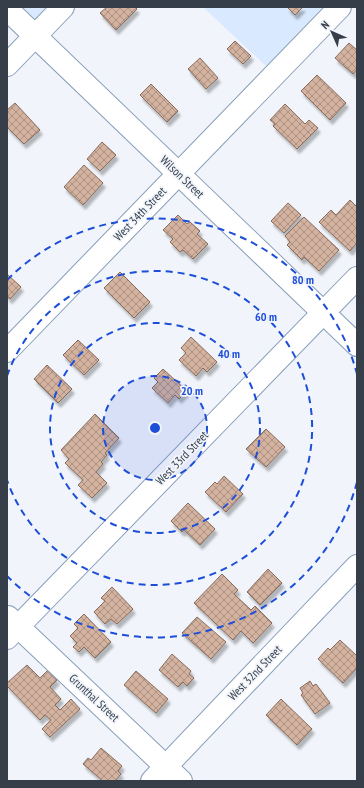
<svg xmlns="http://www.w3.org/2000/svg" width="364" height="788" font-family="'PT Sans Narrow',sans-serif">
	<style>
		.built { fill: #d9e9ff }
		.building { fill: url(#building-cross-hatch); stroke: #886a59; filter: url(#shadow) }
		.lines { fill: none; stroke-linecap: round; stroke-linejoin: round }
		.minor-casing { stroke: #899eba; stroke-width: 24 }
		.minor { stroke: #fff; stroke-width: 22 }
		.ring { fill: none; stroke: #1d4ed8; stroke-width: 2; stroke-dasharray: 7 5 }
		.labels { text-anchor: middle; stroke-width: 3.5; stroke-linejoin: round; paint-order: stroke }
		.street-label { font-size: 12px; fill: #353e49; stroke: #f1f5fb }
		.centre { fill: #1d4ed8; stroke: #f1f5fb; stroke-width: 2 }
		.ring-label { font-size: 12px; text-anchor: middle; font-weight: bold; fill: #1d4ed8; stroke: #f1f5fb; stroke-width: 3.5; stroke-linejoin: round; paint-order: stroke }
	</style>
	<defs>
		<pattern id="building-cross-hatch" width="8" height="8" patternUnits="userSpaceOnUse"><rect width="8" height="8" fill="#d4b2a0"/><path d="M0 0l8 8M0 8l8-8" fill="none" stroke="#ad9284"/></pattern>
		<filter id="shadow"><feDropShadow dx="2.5" dy="4.5" stdDeviation="1" flood-color="#0004"/></filter>
	</defs>
	<rect width="100%" height="100%" fill="#f1f5fb"/>
	<g class="built">
		<polygon points="15,7 47,7 32,23"/>
		<polygon points="203,7 323,7 266,66"/>
	</g>
	<g class="building">
		<polygon points="107,7 135,7 137,9 116,30 100,13"/>
		<polygon points="287,7 303,7 295,15"/>
		<polygon points="235,41 251,56 243,64 227,49"/>
		<polygon points="349,43 357,50 357,69 353,74 335,58"/>
		<polygon points="200,58 218,78 206,89 188,69"/>
		<polygon points="317,75 346,103 330,120 301,91"/>
		<polygon points="151,84 178,111 167,122 140,95"/>
		<polygon points="15,103 40,130 24,144 7,127 7,110"/>
		<polygon points="285,104 305,124 309,120 318,128 297,149 273,126 275,124 270,120"/>
		<polygon points="102,142 116,155 100,171 87,159"/>
		<polygon points="84,165 103,183 83,205 64,187"/>
		<polygon points="350,200 357,207 357,243 350,251 319,222 331,210 336,215"/>
		<polygon points="288,203 301,215 284,233 271,221"/>
		<polygon points="178,215 187,224 190,222 200,231 197,234 208,244 193,259 183,250 180,252 170,242 173,239 163,230"/>
		<polygon points="304,217 339,250 319,271 304,257 302,260 287,245 290,242 285,236"/>
		<polygon points="120,272 150,302 134,318 104,288"/>
		<polygon points="7,274 21,287 10,299 7,297"/>
		<polygon points="191,337 217,362 207,372 203,368 196,376 179,360 186,353 181,348"/>
		<polygon points="78,340 99,360 84,375 63,355"/>
		<polygon points="47,365 72,389 58,403 34,379"/>
		<polygon points="163,369 187,391 179,399 175,395 168,403 152,388 158,382 154,378"/>
		<polygon points="95,414 119,438 105,453 107,455 101,462 103,464 96,472 107,483 92,498 78,485 83,480 65,463 69,459 61,450"/>
		<polygon points="266,429 285,447 266,467 246,449"/>
		<polygon points="224,476 243,494 226,512 205,492 215,482 217,484"/>
		<polygon points="188,503 215,529 200,545 184,530 182,532 171,521"/>
		<polygon points="268,569 282,583 260,605 247,592"/>
		<polygon points="222,574 238,590 234,594 251,610 255,606 272,623 253,643 241,631 233,640 194,603"/>
		<polygon points="112,587 133,609 117,624 111,619 105,624 94,612 105,601 101,598"/>
		<polygon points="84,614 111,642 95,658 84,647 79,652 73,647 77,643 70,636 78,628 74,624"/>
		<polygon points="197,617 226,642 211,659 182,633"/>
		<polygon points="340,640 357,656 357,668 343,683 318,659 328,648 330,650"/>
		<polygon points="172,654 191,671 189,674 194,678 187,686 183,682 178,687 159,670"/>
		<polygon points="27,665 40,678 48,670 57,680 50,687 61,699 55,705 60,710 71,699 80,709 50,737 42,729 51,720 45,715 40,720 7,686 7,683"/>
		<polygon points="136,671 168,699 156,713 124,685"/>
		<polygon points="310,681 313,686 316,684 330,703 315,714 301,695 303,693 300,688"/>
		<polygon points="281,699 312,729 297,745 266,715"/>
		<polygon points="101,748 122,766 118,771 121,774 115,781 103,781 83,764 88,758 91,760"/>
	</g>
	<g class="lines">
		<g class="minor-casing">
			<g id="minor">
				<polyline points="7,9 357,345"/>
				<polyline points="7,65 63,7"/>
				<polyline points="7,351 340,7"/>
				<polyline points="8,617 181,781"/>
				<polyline points="7,638 357,278"/>
				<polyline points="152,781 357,566"/>
			</g>
		</g>
		<use href="#minor" class="minor"/>
	</g>
	<circle cx="155" cy="428" r="52" fill="#1d4ed8" fill-opacity=".12"/>
	<g class="ring">
		<circle cx="155" cy="428" r="52"/>
		<circle cx="155" cy="428" r="105"/>
		<path d="M7 376A157 157 0 1 1 7 480"/>
		<path d="M357 482A209 209 0 0 1 7 576M7 280A209 209 0 0 1 357 374"/>
	</g>
	<g class="labels">
		<g class="street-label">
			<text transform="translate(182 177) rotate(44)" y="4">Wilson Street</text>
			<text transform="translate(140 214) rotate(-46)" y="4">West 34th Street</text>
			<text transform="translate(182 458) rotate(-46)" y="4">West 33rd Street</text>
			<text transform="translate(255 673) rotate(-46)" y="4">West 32nd Street</text>
			<text transform="translate(94 698) rotate(43)" y="4">Grunthal Street</text>
		</g>
	</g>
	<circle cx="155" cy="428" r="6" class="centre"/>
	<g class="ring-label">
		<text x="303" y="284">80 m</text>
		<text x="266" y="321">60 m</text>
		<text x="229" y="358">40 m</text>
		<text x="192" y="395">20 m</text>
	</g>
	<rect width="364" height="788" fill="none" stroke="#353e49" stroke-width="16"/>
	<g transform="translate(332 32) rotate(315)" stroke="#f1f5fb" stroke-width="3" paint-order="stroke">
	<path d="M0-3L7 15L0 10L-7 15Z" fill="#353e49"/>
	<text y="-6" font-size="11" font-weight="bold" text-anchor="middle" fill="#353e49">N</text>
	</g>
</svg>
